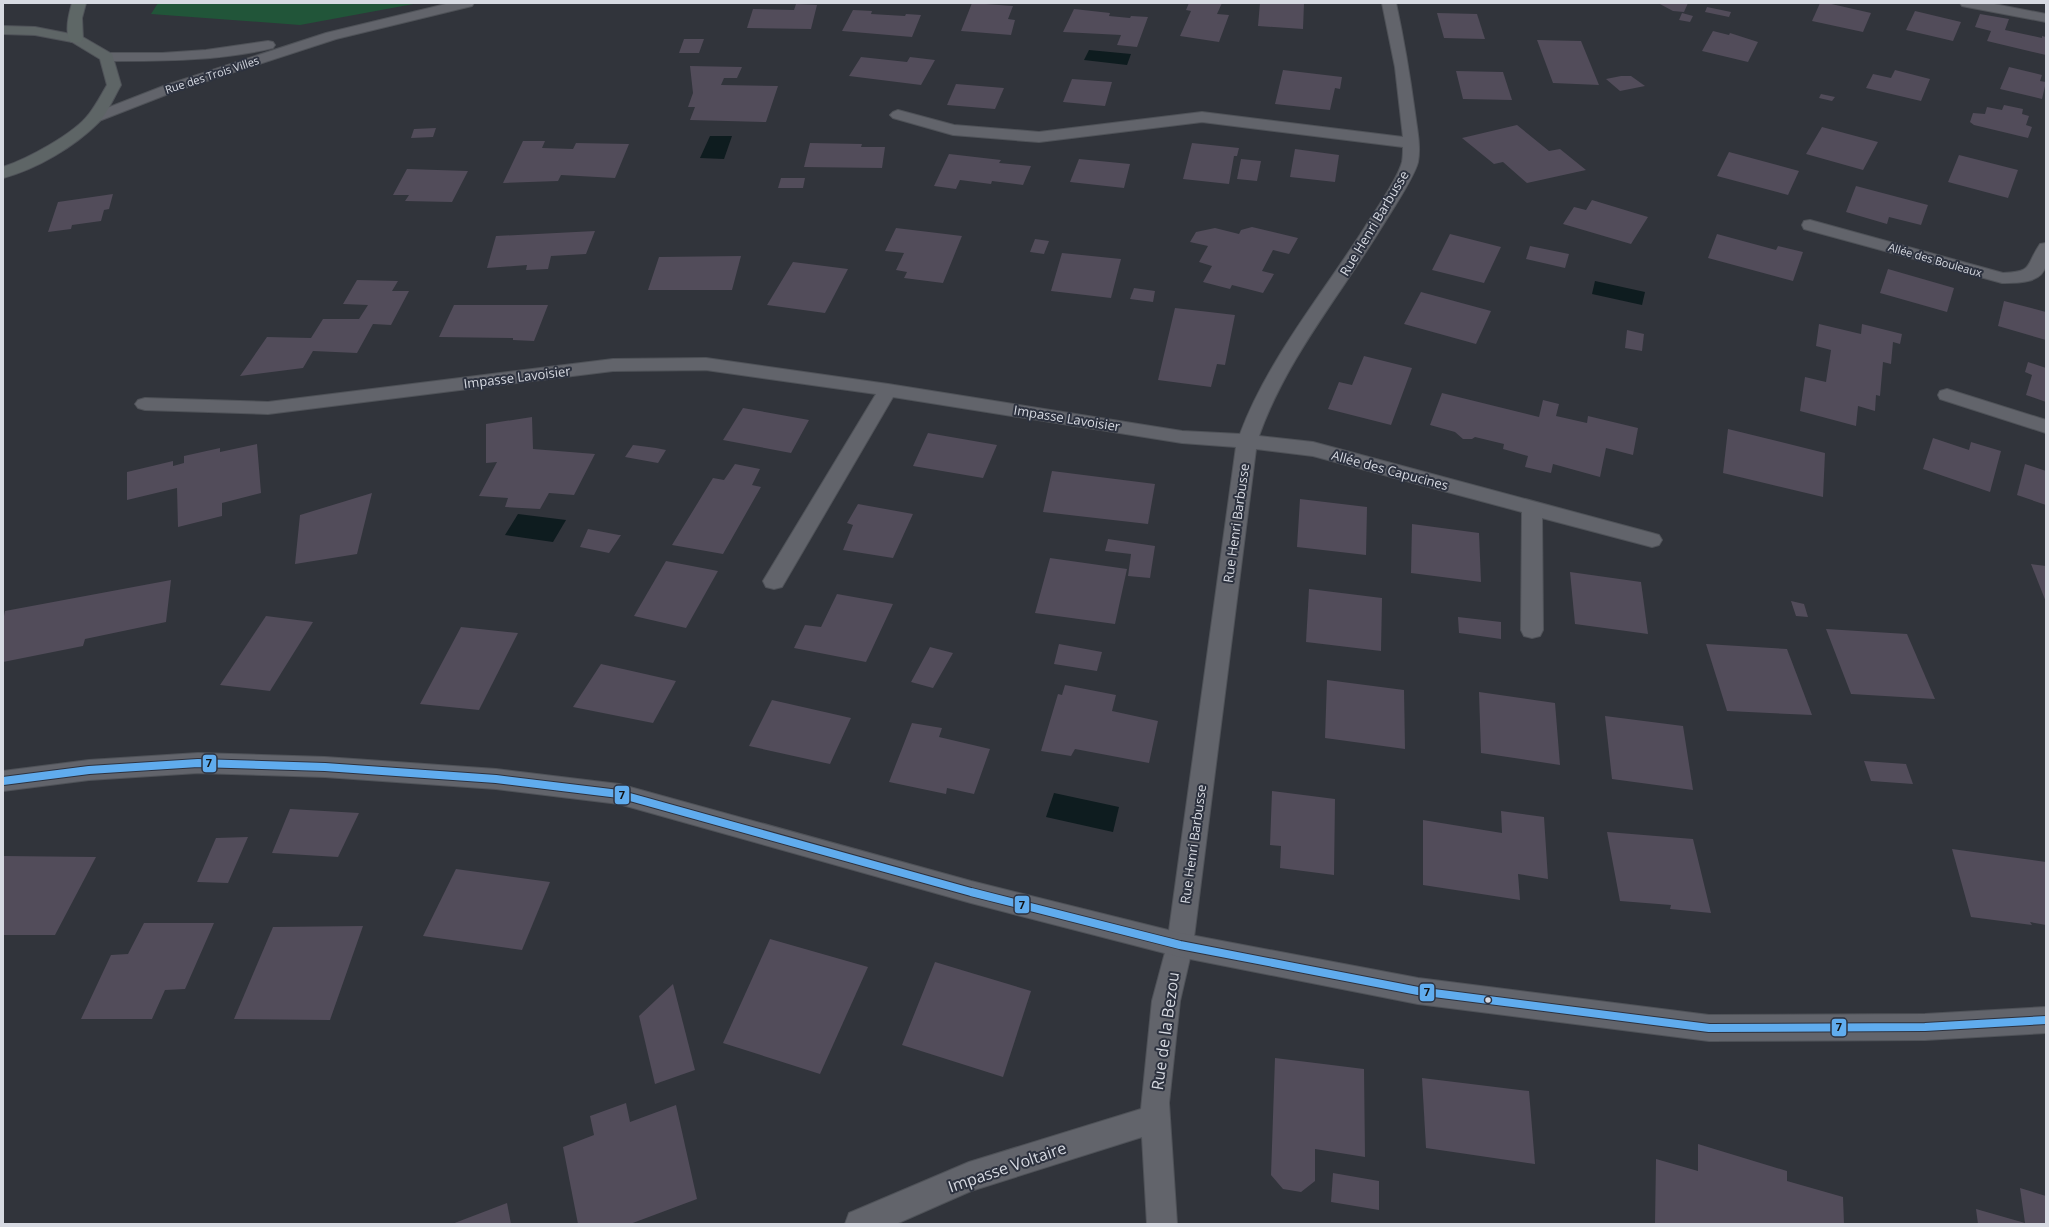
<svg xmlns="http://www.w3.org/2000/svg" width="2049" height="1227" font-family="'Open Sans',sans-serif">
	<style>
		.green { fill: #215539 }
		.water { fill: #0e1c1f }
		.building { fill: #524c5a }
		.lines { fill: none; stroke-linecap: round; stroke-linejoin: round }
		.minor-casing { stroke: #4f5258; stroke-width: 2 }
		.secondary-casing { stroke: #4f5258; stroke-width: 2 }
		.primary-casing { stroke: #4f5258; stroke-width: 2 }
		.trunk-casing { stroke: #4f5258; stroke-width: 2 }
		.minor { fill: #62646b; fill-rule: evenodd }
		.secondary { fill: #62646b; fill-rule: evenodd }
		.primary { fill: #5e6566; fill-rule: evenodd }
		.trunk { fill: #5e6766; fill-rule: evenodd }
		.bus-1-casing { stroke: #2d323f; stroke-width: 10 }
		.bus-1 { stroke: #60acee; stroke-width: 8 }
		.bus-dot { fill: #d7dae2; stroke: #2d323f; stroke-width: 1.5 }
		.labels { text-anchor: middle; stroke-width: 4; stroke-linejoin: round; paint-order: stroke }
		.far-street-label { font-size: 11px; fill: #d7dae2; stroke: #2d323f }
		.street-label { font-size: 13px; fill: #d7dae2; stroke: #2d323f }
		.near-street-label { font-size: 16px; fill: #d7dae2; stroke: #2d323f }
		.line-badge { stroke: #2d323f; stroke-width: 1.5 }
		.pale-badge-label { font-size: 11px; text-anchor: middle; font-weight: bold; fill: #111 }
	</style>
	<rect width="100%" height="100%" fill="#31343b"/>
	<polygon class="green" points="158,3 419,3 300,25 151,14"/>
	<g class="water">
		<polygon points="1089,50 1131,54 1127,65 1084,60"/>
		<polygon points="710,136 732,136 724,159 700,158"/>
		<polygon points="1595,281 1645,292 1642,305 1592,294"/>
		<polygon points="518,514 566,520 553,542 505,535"/>
		<polygon points="1054,793 1119,807 1113,832 1046,817"/>
	</g>
	<g class="building">
		<polygon points="972,3 1013,6 1008,19 1015,20 1011,35 961,31"/>
		<polygon points="1189,3 1222,3 1217,14 1229,15 1219,42 1180,36 1191,11 1186,10"/>
		<polygon points="1260,3 1304,3 1303,29 1258,26"/>
		<polygon points="1658,3 1688,3 1684,12 1673,11"/>
		<polygon points="1820,3 1827,3 1871,13 1863,32 1812,21"/>
		<polygon points="796,4 817,5 811,29 747,28 753,9 794,10"/>
		<polygon points="1707,7 1731,12 1729,17 1705,12"/>
		<polygon points="1074,9 1110,13 1109,16 1130,18 1131,16 1148,17 1137,47 1117,45 1121,35 1063,32"/>
		<polygon points="853,10 872,11 871,14 905,16 906,14 921,15 912,37 842,31"/>
		<polygon points="1915,11 1961,22 1953,41 1906,30"/>
		<polygon points="1437,13 1477,14 1485,39 1444,38"/>
		<polygon points="1682,13 1693,16 1690,22 1679,20"/>
		<polygon points="1980,14 2009,19 2005,30 2042,38 2042,36 2046,37 2046,55 1987,41 1991,31 1975,27"/>
		<polygon points="1713,31 1729,35 1730,33 1758,42 1748,62 1702,51"/>
		<polygon points="684,39 704,39 699,53 679,53"/>
		<polygon points="1537,40 1581,41 1599,85 1553,83"/>
		<polygon points="861,57 907,62 910,57 935,60 921,85 849,76"/>
		<polygon points="690,66 742,67 737,78 724,78 721,85 778,86 766,122 690,120 695,107 688,107 693,93"/>
		<polygon points="2009,67 2042,75 2040,81 2046,82 2042,99 2000,89"/>
		<polygon points="1283,70 1342,77 1340,89 1335,88 1330,110 1275,104"/>
		<polygon points="1895,70 1930,79 1921,101 1866,88 1873,74 1891,78"/>
		<polygon points="1456,71 1503,72 1512,100 1463,99"/>
		<polygon points="1621,76 1631,76 1645,86 1620,91 1606,79"/>
		<polygon points="1072,79 1112,82 1105,106 1063,102"/>
		<polygon points="956,84 1004,88 995,109 947,105"/>
		<polygon points="1821,94 1835,97 1832,101 1819,98"/>
		<polygon points="2004,105 2023,109 2022,114 2029,116 2026,125 2032,127 2028,138 1974,125 1970,122 1973,113 1985,114 1987,107 2002,110"/>
		<polygon points="1517,125 1549,151 1560,149 1586,170 1527,183 1503,162 1494,164 1462,138"/>
		<polygon points="1822,127 1878,142 1863,170 1806,154"/>
		<polygon points="436,128 433,137 411,138 414,129"/>
		<polygon points="523,141 545,141 542,148 573,149 576,143 629,144 615,178 561,175 558,181 503,183"/>
		<polygon points="810,143 862,144 861,147 885,147 882,168 804,167"/>
		<polygon points="1192,143 1239,148 1237,156 1234,156 1229,184 1183,179"/>
		<polygon points="1295,149 1339,155 1335,182 1290,177"/>
		<polygon points="1729,152 1799,171 1788,195 1717,176"/>
		<polygon points="949,154 1001,160 999,163 1031,166 1023,185 992,181 991,184 960,180 956,189 934,186"/>
		<polygon points="1959,155 2018,170 2008,198 1948,182"/>
		<polygon points="1079,159 1130,164 1124,188 1070,182"/>
		<polygon points="1241,159 1261,161 1257,181 1237,179"/>
		<polygon points="407,169 468,171 452,202 405,201 409,195 393,195"/>
		<polygon points="781,178 805,178 803,188 778,188"/>
		<polygon points="1856,186 1928,205 1921,225 1889,217 1887,224 1846,212"/>
		<polygon points="113,194 109,209 104,210 101,221 72,225 71,229 48,232 58,202"/>
		<polygon points="1592,200 1648,217 1631,244 1563,224 1574,207 1586,210"/>
		<polygon points="1252,227 1298,238 1289,254 1273,250 1262,271 1274,274 1263,293 1232,285 1230,289 1203,282 1212,266 1199,262 1208,246 1190,242 1196,232 1215,228 1239,234 1241,230"/>
		<polygon points="896,228 962,236 943,283 904,278 907,272 896,270 904,253 885,251"/>
		<polygon points="595,231 586,254 551,256 548,269 526,270 527,265 487,268 496,236"/>
		<polygon points="1450,234 1501,247 1484,283 1432,270"/>
		<polygon points="1717,234 1776,250 1778,246 1803,252 1793,281 1708,258"/>
		<polygon points="1035,239 1049,241 1044,254 1030,252"/>
		<polygon points="1530,246 1569,254 1565,268 1526,259"/>
		<polygon points="1062,253 1121,259 1111,298 1051,291"/>
		<polygon points="741,256 732,290 648,290 659,257"/>
		<polygon points="793,262 848,269 825,313 767,305"/>
		<polygon points="1888,269 1954,288 1947,312 1880,293"/>
		<polygon points="357,280 398,281 392,291 409,291 391,325 373,324 357,353 313,351 303,368 240,376 267,337 311,338 323,319 359,319 368,305 343,304"/>
		<polygon points="1134,288 1155,291 1153,302 1130,299"/>
		<polygon points="1421,292 1491,311 1476,344 1404,324"/>
		<polygon points="2004,301 2046,312 2046,340 1998,326"/>
		<polygon points="454,305 548,305 534,341 513,340 513,338 439,337"/>
		<polygon points="1175,308 1235,315 1225,365 1217,364 1211,387 1158,380"/>
		<polygon points="1819,324 1861,334 1862,324 1902,334 1900,344 1893,342 1891,364 1883,362 1880,396 1876,395 1875,411 1858,406 1856,426 1800,411 1805,377 1826,382 1831,350 1816,346"/>
		<polygon points="1627,330 1644,334 1642,351 1625,348"/>
		<polygon points="1364,356 1412,368 1391,425 1328,409 1339,382 1352,385"/>
		<polygon points="2028,362 2046,368 2046,402 2026,395 2032,375 2025,372"/>
		<polygon points="1442,393 1539,417 1543,400 1559,404 1556,416 1587,423 1588,416 1638,428 1633,455 1606,448 1600,477 1553,464 1551,473 1525,467 1528,456 1503,449 1504,444 1475,437 1472,439 1463,439 1455,432 1430,425"/>
		<polygon points="743,408 809,420 791,453 723,440"/>
		<polygon points="532,417 533,449 595,454 574,495 549,493 540,509 505,507 508,498 479,496 497,462 486,463 486,424"/>
		<polygon points="1728,429 1825,453 1823,497 1723,473"/>
		<polygon points="928,433 997,445 983,478 913,466"/>
		<polygon points="1933,438 1969,450 1971,442 2001,451 1990,492 1923,469"/>
		<polygon points="257,444 261,493 222,503 222,516 178,527 177,488 127,500 127,472 173,461 173,466 184,463 184,456 220,448 220,452"/>
		<polygon points="633,445 656,448 666,450 658,463 625,457"/>
		<polygon points="735,464 760,469 752,485 761,487 723,554 672,545 713,478 724,480"/>
		<polygon points="2025,464 2046,471 2046,505 2017,495"/>
		<polygon points="1052,471 1155,484 1148,524 1043,512"/>
		<polygon points="372,493 357,554 295,564 300,515"/>
		<polygon points="1300,499 1367,507 1366,555 1297,547"/>
		<polygon points="858,504 913,514 893,558 843,550 853,525 847,523"/>
		<polygon points="1412,524 1479,533 1481,582 1411,573"/>
		<polygon points="588,529 619,535 621,535 609,553 580,547"/>
		<polygon points="1108,539 1155,546 1150,578 1128,576 1131,554 1105,551"/>
		<polygon points="1050,558 1127,569 1115,624 1035,613"/>
		<polygon points="666,561 718,571 686,628 634,616"/>
		<polygon points="2031,564 2046,566 2046,602"/>
		<polygon points="1570,572 1641,582 1648,634 1575,624"/>
		<polygon points="171,580 166,622 85,639 83,646 3,662 3,621 5,611"/>
		<polygon points="1309,589 1382,598 1381,651 1306,642"/>
		<polygon points="837,594 893,604 866,662 794,648 805,625 821,627"/>
		<polygon points="1791,601 1804,604 1808,617 1796,616"/>
		<polygon points="266,616 313,622 270,691 220,685"/>
		<polygon points="1458,617 1501,622 1501,639 1459,633"/>
		<polygon points="461,627 518,633 479,710 420,704"/>
		<polygon points="1826,629 1907,634 1935,699 1851,694"/>
		<polygon points="1059,644 1102,652 1097,671 1054,664"/>
		<polygon points="1706,644 1787,649 1812,715 1727,711"/>
		<polygon points="930,647 953,653 933,688 911,682"/>
		<polygon points="601,664 676,681 653,723 573,707"/>
		<polygon points="1327,680 1404,690 1405,749 1325,738"/>
		<polygon points="1065,685 1116,695 1112,711 1158,721 1149,763 1075,749 1071,756 1041,751 1058,694 1062,695"/>
		<polygon points="1479,692 1555,703 1560,765 1481,753"/>
		<polygon points="772,700 851,718 830,764 749,746"/>
		<polygon points="1605,716 1683,726 1693,790 1612,779"/>
		<polygon points="912,723 942,728 939,737 990,749 974,794 947,788 946,794 889,782"/>
		<polygon points="1864,761 1906,764 1913,784 1871,781"/>
		<polygon points="1272,791 1335,799 1334,875 1280,868 1281,846 1270,845"/>
		<polygon points="290,809 359,813 338,857 272,853"/>
		<polygon points="1501,811 1544,817 1548,879 1518,874 1520,900 1423,885 1423,820 1502,833"/>
		<polygon points="1607,832 1693,839 1711,913 1670,909 1671,905 1620,901"/>
		<polygon points="248,837 228,883 197,882 216,838"/>
		<polygon points="1952,849 2046,862 2046,925 2030,922 2032,925 1971,917"/>
		<polygon points="3,856 96,857 55,935 3,935"/>
		<polygon points="456,869 550,882 522,950 423,936"/>
		<polygon points="144,923 214,923 185,989 165,990 152,1019 81,1019 111,955 128,954"/>
		<polygon points="363,926 330,1020 234,1019 273,927"/>
		<polygon points="770,939 868,967 820,1074 723,1043"/>
		<polygon points="935,962 1031,991 1003,1077 902,1045"/>
		<polygon points="673,984 695,1070 655,1084 639,1016"/>
		<polygon points="1275,1058 1364,1069 1365,1157 1315,1149 1315,1181 1301,1192 1283,1189 1271,1175"/>
		<polygon points="1422,1078 1529,1091 1535,1164 1426,1148"/>
		<polygon points="626,1103 630,1122 676,1105 697,1199 630,1224 578,1224 563,1147 594,1135 590,1116"/>
		<polygon points="1698,1144 1787,1171 1787,1181 1843,1197 1844,1224 1655,1224 1656,1159 1698,1171"/>
		<polygon points="1333,1173 1379,1181 1379,1210 1331,1202"/>
		<polygon points="2020,1188 2046,1196 2046,1224 1978,1224 1976,1209 2025,1223"/>
		<polygon points="507,1203 511,1224 452,1224"/>
	</g>
	<g class="lines">
		<g class="minor-casing">
			<g id="minor">
				<polygon points="450,3 474,3 472,6 336,39 176,91 99,121 89,121 86,118 89,115 166,85 326,33"/>
				<path d="M1382,3H1396C1404,40 1410,76 1415,113C1417,129 1421,146 1418,162C1414,178 1392,210 1383,225C1341,294 1286,359 1259,436L1313,442L1652,533L1659,535L1662,540L1659,545L1652,547L1542,518L1543,630L1540,636L1532,638L1524,636L1521,630L1522,512L1313,456L1256,449L1193,945L1180,1001L1169,1103L1177,1224H1147L1142,1137L971,1191L896,1224H845L849,1213L969,1162L1141,1109L1152,1001L1167,945L1236,447L1182,443L893,397L782,587L774,589L766,587L763,581L876,394L706,370L613,371L268,414L145,410L138,408L135,404L138,400L145,398L268,402L613,359L706,358L888,384L1182,431L1240,434C1268,359 1322,295 1365,227C1375,211 1398,179 1402,162C1403,157 1403,151 1403,147L1202,122L1039,142L953,135L893,118L890,115L893,112L898,110L954,125L1039,132L1202,112L1403,137L1395,67Z"/>
				<polygon points="1960,3 1989,3 2046,14 2046,22 1967,7 1962,6"/>
				<path d="M268,41L273,42L275,45L273,48C219,61 162,61 107,61L102,60L100,57L102,54L107,53H162L206,50Z"/>
				<path d="M1810,220L2003,273C2034,272 2025,266 2040,244L2046,243C2046,250 2047,259 2046,265C2042,284 2016,283 2002,283L1804,229L1802,225L1804,221Z"/>
				<polygon points="1947,389 2046,420 2046,433 1940,399 1938,395 1940,391"/>
			</g>
		</g>
		<g class="secondary-casing">
			<polygon id="secondary" points="198,753 325,757 496,769 619,784 971,881 1180,933 1418,978 1709,1015 1925,1014 2046,1007 2046,1033 1925,1040 1709,1041 1418,1004 1180,957 971,903 619,804 496,789 325,777 198,773 89,780 3,791 3,771 89,760"/>
		</g>
		<g class="primary-casing">
			<path id="primary" d="M3,26L35,27L81,36L112,54L121,85C114,97 108,112 99,122C74,147 37,169 3,178V167C27,159 74,134 89,114C96,105 101,95 107,85L100,59L72,42L35,35L3,34Z"/>
		</g>
		<g class="trunk-casing">
			<path id="trunk" d="M72,3H86L82,18L83,39L81,42H71C64,32 69,14 72,3Z"/>
		</g>
		<use href="#minor" class="minor"/>
		<use href="#secondary" class="secondary"/>
		<use href="#primary" class="primary"/>
		<use href="#trunk" class="trunk"/>
		<g class="bus-1-casing">
			<polyline id="bus-1" points="3,781 89,770 198,763 325,767 496,779 619,794 971,892 1180,945 1418,991 1709,1028 1925,1027 2046,1020"/>
		</g>
		<use href="#bus-1" class="bus-1"/>
	</g>
	<circle class="bus-dot" cx="1488" cy="1000" r="3.5"/>
	<g class="labels">
		<g class="far-street-label">
			<text transform="translate(212 75) rotate(-18)" y="4">Rue des Trois Villes</text>
			<text transform="translate(1935 260) rotate(16)" y="4">Allée des Bouleaux</text>
		</g>
		<g class="street-label">
			<text transform="translate(1374 223) rotate(-59)" y="5">Rue Henri Barbusse</text>
			<text transform="translate(517 377) rotate(-7)" y="5">Impasse Lavoisier</text>
			<text transform="translate(1067 418) rotate(9)" y="5">Impasse Lavoisier</text>
			<text transform="translate(1390 470) rotate(15)" y="5">Allée des Capucines</text>
			<text transform="translate(1236 523) rotate(-82)" y="5">Rue Henri Barbusse</text>
			<text transform="translate(1193 844) rotate(-82)" y="5">Rue Henri Barbusse</text>
		</g>
		<g class="near-street-label">
			<text transform="translate(1165 1031) rotate(-82)" y="6">Rue de la Bezou</text>
			<text transform="translate(1007 1167) rotate(-19)" y="6">Impasse Voltaire</text>
		</g>
	</g>
	<g class="line-badge">
		<rect x="202" y="754" width="15" height="19" rx="4" fill="#60acee"/>
		<rect x="614" y="785" width="16" height="20" rx="4" fill="#60acee"/>
		<rect x="1014" y="895" width="16" height="19" rx="4" fill="#60acee"/>
		<rect x="1419" y="983" width="16" height="19" rx="4" fill="#60acee"/>
		<rect x="1831" y="1018" width="16" height="19" rx="4" fill="#60acee"/>
	</g>
	<g class="pale-badge-label">
		<text x="209" y="767">7</text>
		<text x="622" y="799">7</text>
		<text x="1022" y="909">7</text>
		<text x="1427" y="996">7</text>
		<text x="1839" y="1031">7</text>
	</g>
	<rect width="2049" height="1227" fill="none" stroke="#d7dae2" stroke-width="8"/>
</svg>
